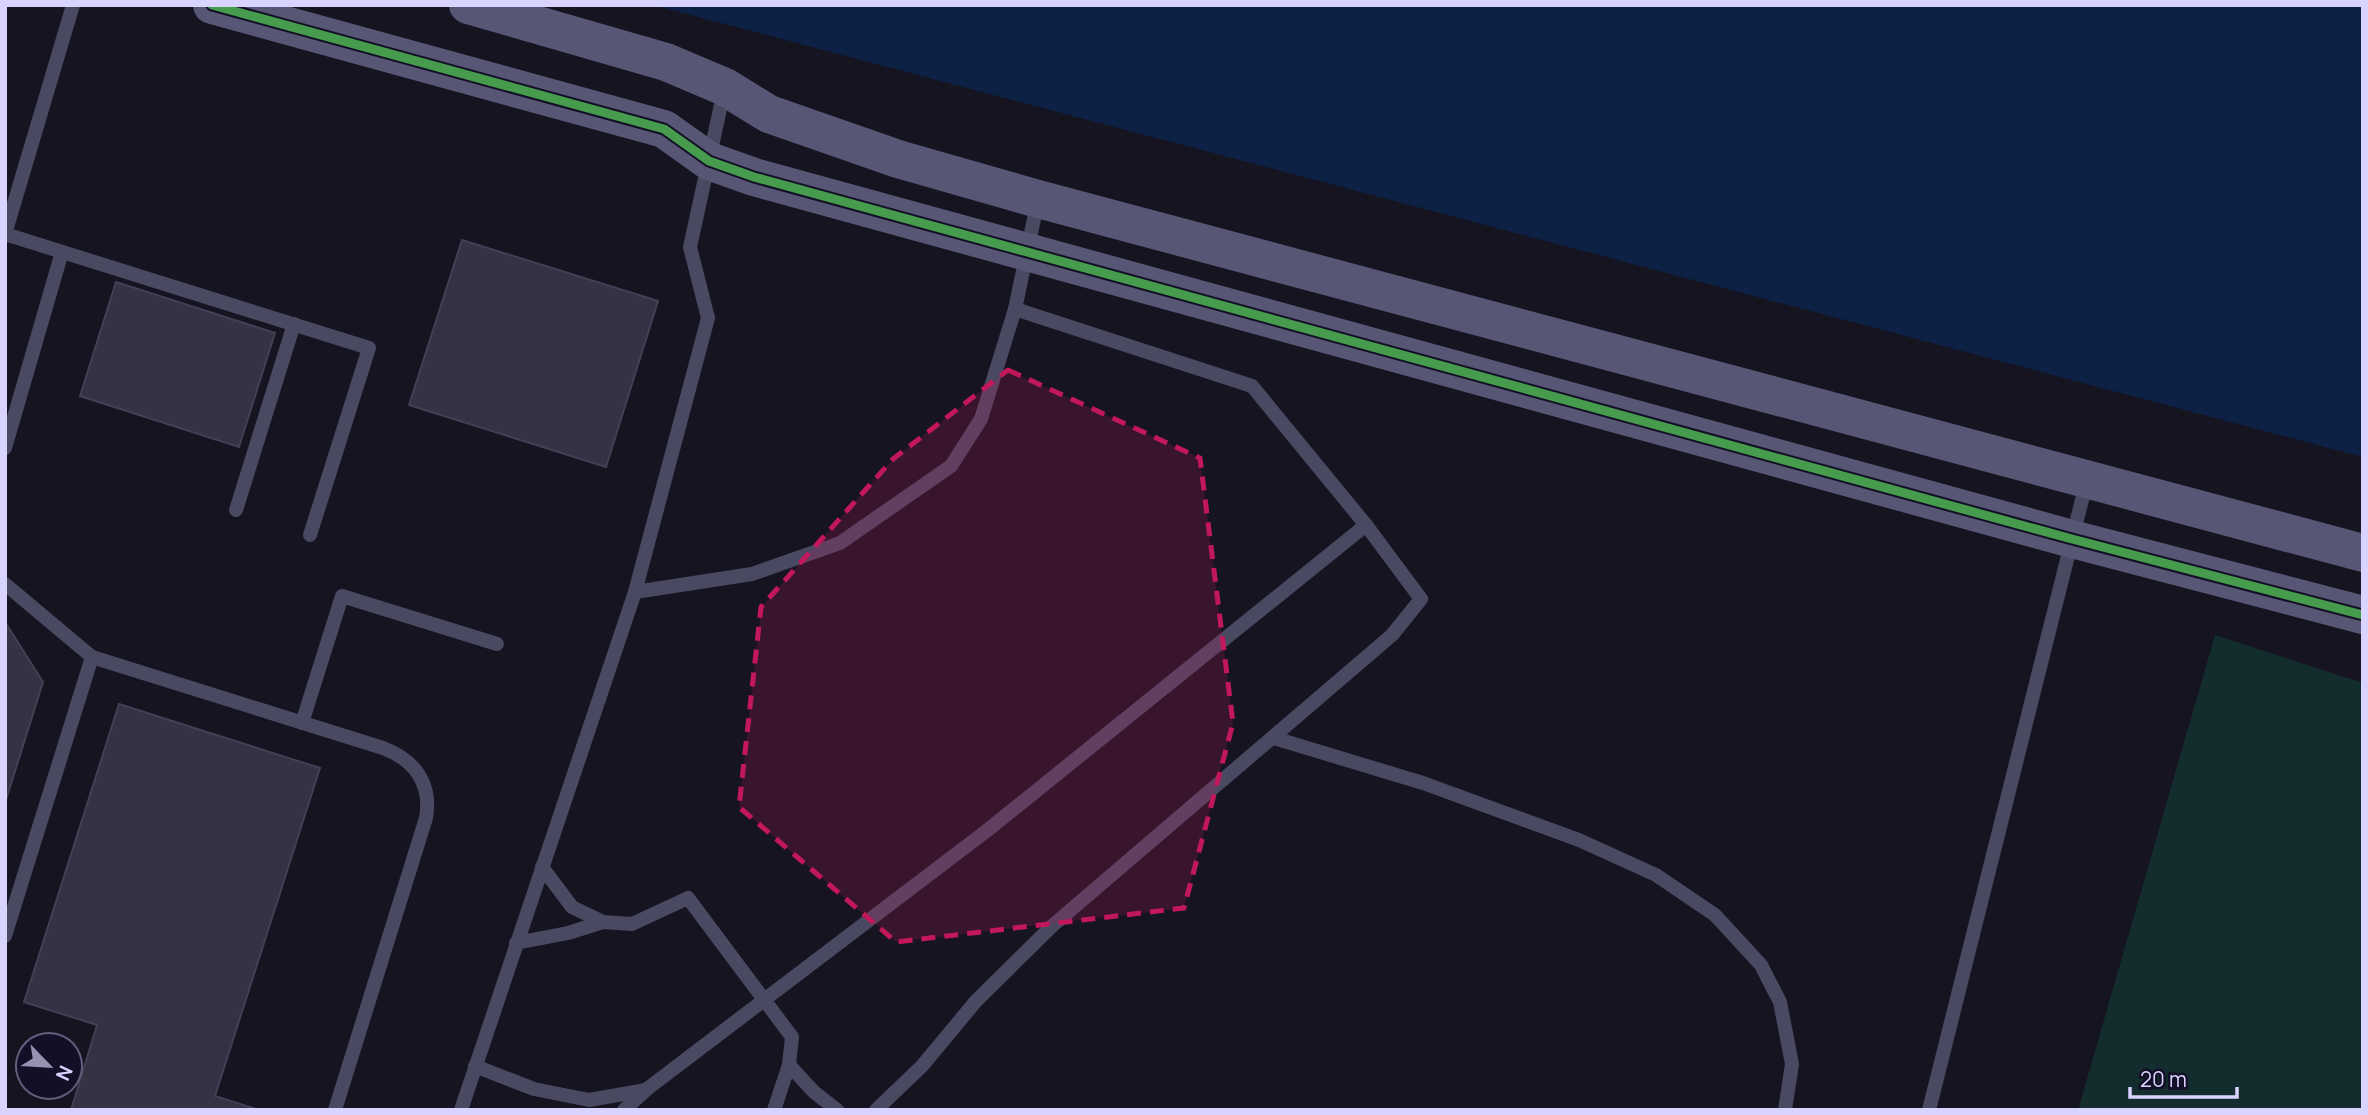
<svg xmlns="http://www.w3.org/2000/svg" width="2368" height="1115" font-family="Manrope,sans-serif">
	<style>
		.green { fill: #132c2d }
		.water { fill: #0d2144 }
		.building { fill: #343243; stroke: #433f54; stroke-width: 2 }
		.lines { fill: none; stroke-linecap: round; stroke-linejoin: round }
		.lane { stroke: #4a4962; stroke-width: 14 }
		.secondary { stroke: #575674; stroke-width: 38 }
		.cycleway-casing { stroke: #130f26; stroke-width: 13 }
		.cycleway { stroke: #469c4c; stroke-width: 9 }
		.marked { fill: #c2185b; fill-opacity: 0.2; stroke: #c2185b; stroke-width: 5; stroke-dasharray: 14 9; stroke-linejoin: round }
	</style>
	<rect width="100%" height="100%" fill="#161421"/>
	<polygon class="green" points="2215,635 2363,683 2363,1110 2078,1110"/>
	<polygon class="water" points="653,5 2363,5 2363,457"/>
	<g class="building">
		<polygon points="462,240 658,301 606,467 409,405"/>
		<polygon points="116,282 275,333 239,447 80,396"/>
		<polygon points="5,622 43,682 5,803"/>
		<polygon points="119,704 320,768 215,1096 259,1110 71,1110 97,1025 24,1002"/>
	</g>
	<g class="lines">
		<g class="lane">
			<polyline points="5,234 369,348 310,535"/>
			<polyline points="5,234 73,5"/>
			<polyline points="5,448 62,252"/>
			<polyline points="236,510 294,324"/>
			<path d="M5,584L92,657L383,748C415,760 432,784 426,818L335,1110"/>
			<polyline points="635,592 752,574 840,543 951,466 981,419 1015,309 1038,200"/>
			<polyline points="302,723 342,596 497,644"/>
			<polyline points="1274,738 1423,783 1579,840 1656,875 1715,915 1761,965 1780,1002 1792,1064 1785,1110"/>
			<polyline points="542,867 572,907 603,922 632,924 688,898 792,1037 789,1065 814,1092 837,1110"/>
			<polyline points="5,936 92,657"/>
			<polyline points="516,943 568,933 603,922"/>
			<polyline points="475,1066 534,1089 589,1100 646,1090"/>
			<polyline points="461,1110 635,592 708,318 690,247 724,91"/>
			<polyline points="624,1110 647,1089 989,829 1366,525"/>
			<polyline points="774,1110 789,1065"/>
			<polyline points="876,1110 922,1066 976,1001 1052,926 1392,635 1421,599 1366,525 1252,386 1015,309"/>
			<polyline points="1929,1110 2087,480"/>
		</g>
		<g class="secondary">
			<polyline points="212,5 664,129 709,161 754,177 2072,539 2363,615"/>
			<polyline points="468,5 666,62 725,87 769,114 898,159 1038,199 2363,553"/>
		</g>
		<g class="cycleway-casing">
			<polyline id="cycleway" points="212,5 664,129 709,161 754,177 2072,539 2363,615"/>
		</g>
		<use href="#cycleway" class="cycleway"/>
	</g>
	<path class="marked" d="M1008,370L1200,458L1233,723L1184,908L896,942L739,807L761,607L893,459Z"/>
	<rect width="2368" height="1115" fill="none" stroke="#d9d4ff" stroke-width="14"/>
	<g transform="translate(49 1066) rotate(115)"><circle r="33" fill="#130f26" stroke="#625e7d" stroke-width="2"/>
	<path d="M0-5L12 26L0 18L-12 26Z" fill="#9591b1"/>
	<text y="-10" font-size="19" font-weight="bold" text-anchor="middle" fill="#d9d4ff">N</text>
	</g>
	<path d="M2130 1087v10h107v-10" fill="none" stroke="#d9d4ff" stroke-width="3.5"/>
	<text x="2140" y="1087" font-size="21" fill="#d9d4ff" stroke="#130f26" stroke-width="5" paint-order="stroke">20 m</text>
</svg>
